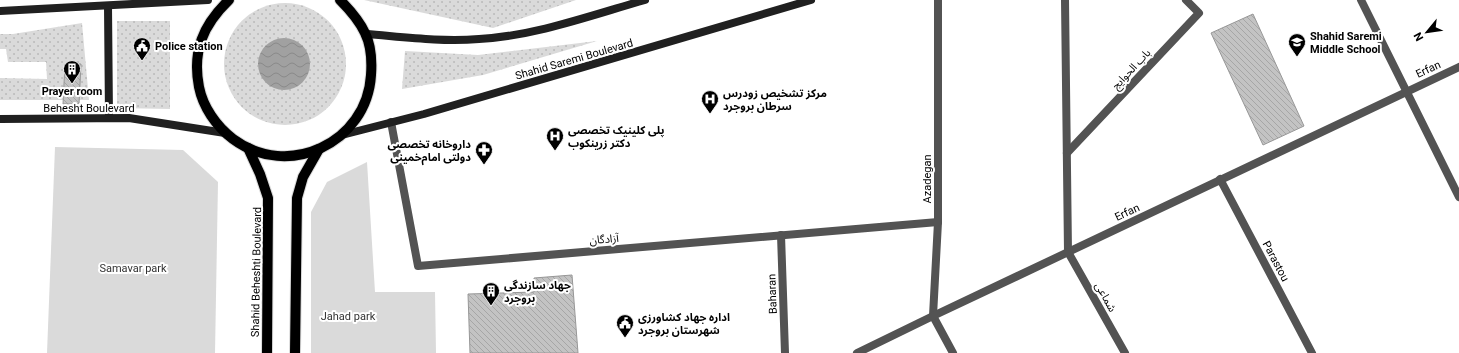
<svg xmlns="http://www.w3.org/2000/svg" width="1459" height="353" font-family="Roboto,'Noto Sans Arabic',sans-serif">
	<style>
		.grass { fill: url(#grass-dots) }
		.park { fill: #dadada }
		.water { fill: url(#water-waves) }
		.building { fill: url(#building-back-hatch); stroke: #979797 }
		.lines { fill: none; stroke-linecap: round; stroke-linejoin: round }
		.primary-casing { stroke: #dbdbdb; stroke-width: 12 }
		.street { stroke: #535353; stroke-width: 8 }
		.secondary { stroke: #202020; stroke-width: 8 }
		.primary { stroke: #000; stroke-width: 10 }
		.labels { text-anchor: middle; stroke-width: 4; stroke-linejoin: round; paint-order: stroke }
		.poi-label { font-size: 11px; font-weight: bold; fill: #000; stroke: #fff; text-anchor: start }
		.street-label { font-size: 11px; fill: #000; stroke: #fff }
		.park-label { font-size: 11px; fill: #313131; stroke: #fff }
	</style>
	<defs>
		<pattern id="grass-dots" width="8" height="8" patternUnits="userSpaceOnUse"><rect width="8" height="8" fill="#dadada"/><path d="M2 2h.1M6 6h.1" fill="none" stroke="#b9b9b9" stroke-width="1.8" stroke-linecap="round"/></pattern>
		<pattern id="water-waves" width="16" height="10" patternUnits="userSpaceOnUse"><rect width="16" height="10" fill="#a1a1a1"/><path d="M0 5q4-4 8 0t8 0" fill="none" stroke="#898989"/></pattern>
		<pattern id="building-back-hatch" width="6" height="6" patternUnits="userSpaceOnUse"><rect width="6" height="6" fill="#c3c3c3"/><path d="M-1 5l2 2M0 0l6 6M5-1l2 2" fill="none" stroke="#a6a6a6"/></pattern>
	</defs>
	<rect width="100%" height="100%" fill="#fff"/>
	<g class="grass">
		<polygon points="364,0 576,0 493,28"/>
		<circle cx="285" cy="64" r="61"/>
		<polygon points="117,21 170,21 170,109 117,108"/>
		<polygon points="82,23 89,100 0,100 0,78 47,79 46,62 8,62 6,49 0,49 0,34 13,34"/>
		<polygon points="597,41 483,75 402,89 405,51 478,55"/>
	</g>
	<g class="park">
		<polygon points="55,147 183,150 218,182 215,353 47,353"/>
		<polygon points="367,162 375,292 435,292 436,353 311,353 311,212 327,182"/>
	</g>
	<circle class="water" cx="284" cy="64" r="26"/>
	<g class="building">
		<polygon points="1253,14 1304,126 1263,145 1211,33"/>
		<polygon points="65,64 81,64 79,104 63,104"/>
		<polygon points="572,275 578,353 470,353 468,294 534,292 534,278"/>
	</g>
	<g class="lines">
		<g class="primary-casing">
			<g id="primary">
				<path d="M229,0C203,25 192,51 199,87C203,107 216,126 233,139C288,180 367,143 371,75C372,61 371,45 365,33C359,20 350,10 340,0"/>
				<polyline points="248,148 260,174 268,198 267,353"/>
				<polyline points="295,353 297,198 303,177 319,149"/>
			</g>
		</g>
		<g class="street">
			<polyline points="938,0 938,222 933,316 953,353"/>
			<polyline points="1065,0 1068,252 1125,353"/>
			<polyline points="1361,0 1459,197"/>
			<polyline points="391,122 418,266 938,222"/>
			<polyline points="1067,153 1199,13 1186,0"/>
			<polyline points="1220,179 1312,353"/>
			<polyline points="781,235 785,353"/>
			<polyline points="857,353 933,316 1459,67"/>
		</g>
		<g class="secondary">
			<polyline points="108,6 109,118"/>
			<polyline points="0,11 208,0"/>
			<path d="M366,34C404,37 441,42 479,39C535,36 592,15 645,0"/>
			<polyline points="0,119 129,118 225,133"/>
			<polyline points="342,135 424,114 811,0"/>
		</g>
		<use href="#primary" class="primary"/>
	</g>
	<defs>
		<g id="school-pin" transform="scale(0.9)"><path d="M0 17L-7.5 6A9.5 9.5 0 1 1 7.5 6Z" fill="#000" stroke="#fff"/><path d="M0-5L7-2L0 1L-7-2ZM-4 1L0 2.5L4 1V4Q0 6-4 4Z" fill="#fff"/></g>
		<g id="civic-pin" transform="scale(0.9)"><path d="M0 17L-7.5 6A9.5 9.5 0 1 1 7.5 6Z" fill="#000" stroke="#fff"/><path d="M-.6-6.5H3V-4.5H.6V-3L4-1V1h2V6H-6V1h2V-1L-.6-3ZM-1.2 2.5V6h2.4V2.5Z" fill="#fff"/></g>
		<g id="building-pin" transform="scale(0.9)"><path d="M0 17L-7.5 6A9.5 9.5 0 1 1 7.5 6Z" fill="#000" stroke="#fff"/><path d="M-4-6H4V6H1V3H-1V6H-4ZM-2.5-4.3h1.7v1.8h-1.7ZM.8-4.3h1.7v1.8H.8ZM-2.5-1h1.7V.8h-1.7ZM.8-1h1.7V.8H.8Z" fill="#fff"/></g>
		<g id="hospital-pin" transform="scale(0.9)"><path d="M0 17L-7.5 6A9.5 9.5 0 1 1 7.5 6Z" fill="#000" stroke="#fff"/><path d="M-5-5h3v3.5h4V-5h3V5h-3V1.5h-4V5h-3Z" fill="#fff"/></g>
		<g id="pharmacy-pin" transform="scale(0.9)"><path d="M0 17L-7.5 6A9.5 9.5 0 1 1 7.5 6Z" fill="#000" stroke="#fff"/><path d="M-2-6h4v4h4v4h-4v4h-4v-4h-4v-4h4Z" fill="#fff"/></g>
	</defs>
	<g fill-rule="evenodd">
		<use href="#school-pin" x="1297" y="42"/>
		<use href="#civic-pin" x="142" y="46"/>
		<use href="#building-pin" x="72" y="69"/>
		<use href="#hospital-pin" x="710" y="99"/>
		<use href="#hospital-pin" x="555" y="136"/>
		<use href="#pharmacy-pin" x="484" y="150"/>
		<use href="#building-pin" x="491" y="291"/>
		<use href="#civic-pin" x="625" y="323"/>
	</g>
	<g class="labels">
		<g class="poi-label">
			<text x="1310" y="40">Shahid Saremi<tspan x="1310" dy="13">Middle School</tspan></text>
			<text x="155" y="50">Police station</text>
			<text x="72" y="95" text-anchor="middle">Prayer room</text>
			<text x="723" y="97">مرکز تشخیص زودرس<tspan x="723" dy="13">سرطان بروجرد</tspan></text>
			<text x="568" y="134">پلی کلینیک تخصصی<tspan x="568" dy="13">دکتر زرینکوب</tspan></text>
			<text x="471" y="148" text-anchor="end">داروخانه تخصصی<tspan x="471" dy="13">دولتی امام‌خمینی</tspan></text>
			<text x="504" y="289">جهاد سازندگی<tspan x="504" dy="13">بروجرد</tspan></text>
			<text x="638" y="321">اداره جهاد کشاورزی<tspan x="638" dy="13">شهرستان بروجرد</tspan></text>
		</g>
		<g class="street-label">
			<text transform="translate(574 59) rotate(-16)" y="4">Shahid Saremi Boulevard</text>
			<text transform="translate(1131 69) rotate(-47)" y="4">باب الحوایج</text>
			<text transform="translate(1428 69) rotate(-25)" y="4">Erfan</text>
			<text x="89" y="112">Behesht Boulevard</text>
			<text transform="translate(927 179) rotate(-90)" y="4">Azadegan</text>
			<text transform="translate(1127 212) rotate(-25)" y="4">Erfan</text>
			<text transform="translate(604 239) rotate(-5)" y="4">آزادگان</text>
			<text transform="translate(1276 261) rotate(62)" y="4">Parastou</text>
			<text transform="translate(256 272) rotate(-89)" y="4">Shahid Beheshti Boulevard</text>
			<text transform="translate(772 294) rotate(-92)" y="4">Baharan</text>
			<text transform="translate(1106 297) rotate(61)" y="4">شماعی</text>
		</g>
		<g class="park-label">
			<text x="133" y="272">Samavar park</text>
			<text x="348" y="320">Jahad park</text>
		</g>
	</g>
	<g transform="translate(1427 32) rotate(241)" stroke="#ffffff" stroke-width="3" paint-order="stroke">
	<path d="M0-3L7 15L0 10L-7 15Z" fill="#000000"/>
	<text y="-6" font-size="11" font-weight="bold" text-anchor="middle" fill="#000000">N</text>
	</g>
</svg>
